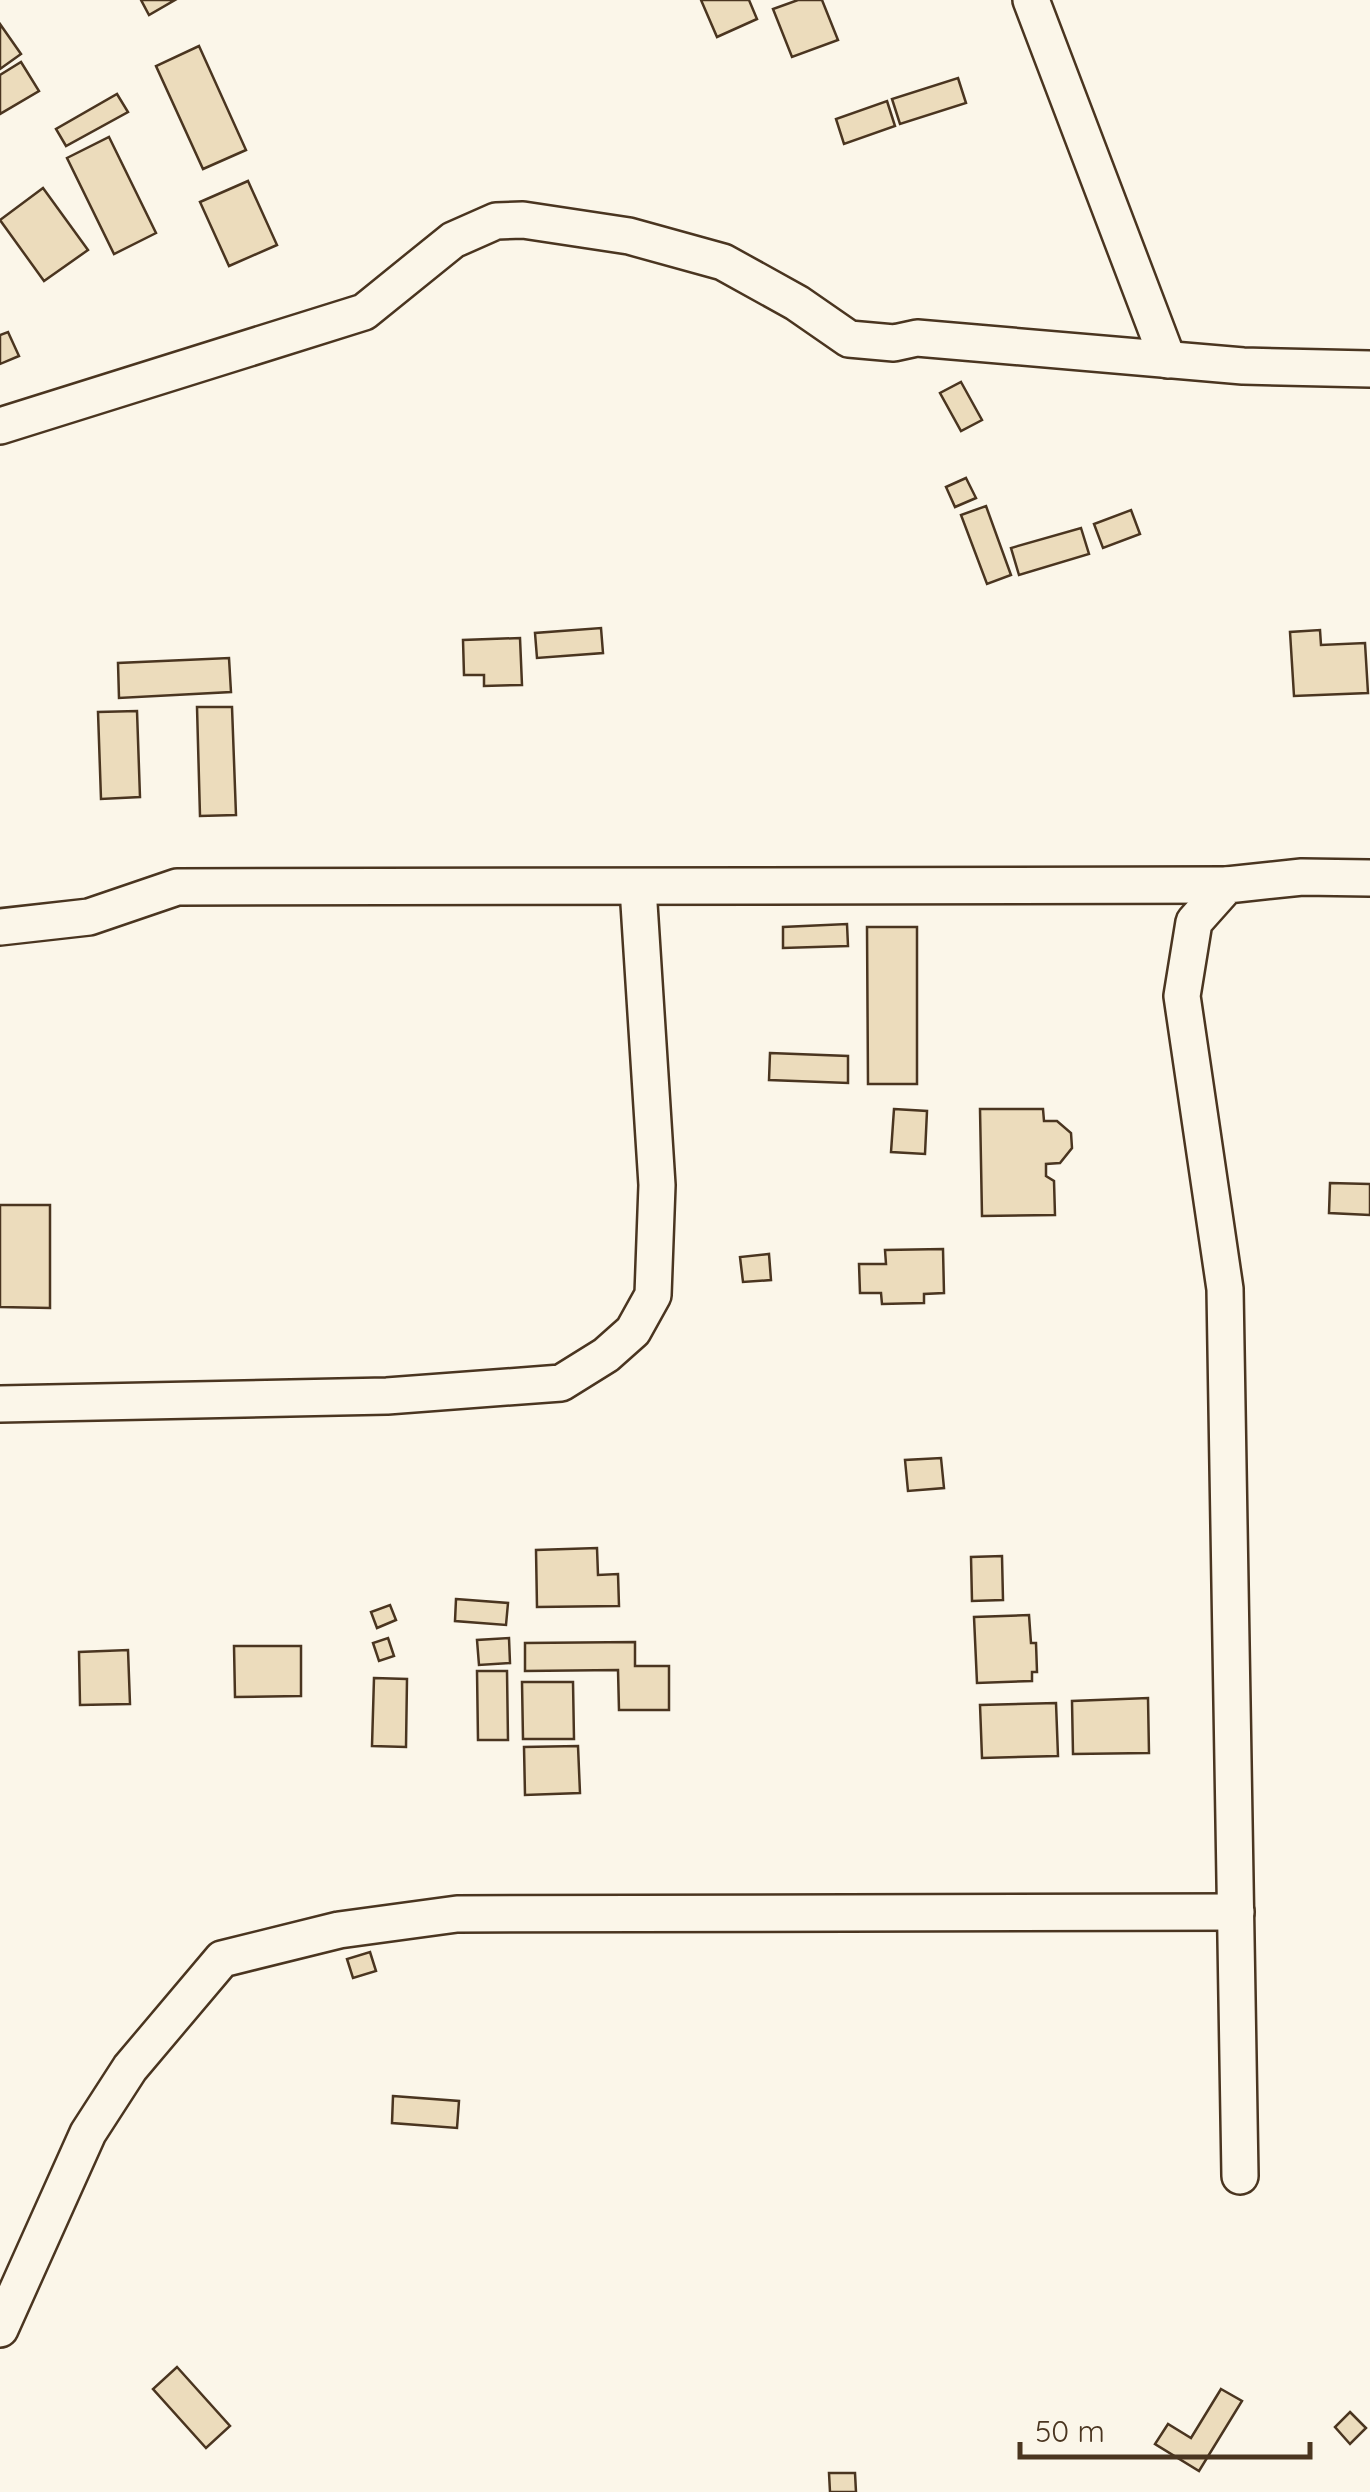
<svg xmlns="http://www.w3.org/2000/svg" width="1370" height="2492" font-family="Quicksand,sans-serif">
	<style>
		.building { fill: #ecdcbc; stroke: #4a3520; stroke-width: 2.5 }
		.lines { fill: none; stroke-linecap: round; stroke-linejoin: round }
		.street-casing { stroke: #4a3520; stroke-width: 40 }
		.street { stroke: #fbf6e9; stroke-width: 35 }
	</style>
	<rect width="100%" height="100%" fill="#fbf6e9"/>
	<g class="building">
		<polygon points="141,0 175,0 149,15"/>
		<polygon points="701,0 749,0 757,19 717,37"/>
		<polygon points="798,0 822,0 838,40 792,57 773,9"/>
		<polygon points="0,24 21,54 0,69"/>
		<polygon points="199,46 246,150 203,169 156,66"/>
		<polygon points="21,62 39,91 0,114 0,75"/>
		<polygon points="958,78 966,103 900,124 892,99"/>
		<polygon points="117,94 128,112 66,146 56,129"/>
		<polygon points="887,101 895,126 844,144 836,119"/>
		<polygon points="109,137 156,233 114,254 67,158"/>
		<polygon points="248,181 277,245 229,266 200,202"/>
		<polygon points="43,188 88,250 44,281 0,220"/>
		<polygon points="8,332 19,356 0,364 0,335"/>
		<polygon points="961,382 982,420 961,431 940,393"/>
		<polygon points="966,478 976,498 955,507 946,487"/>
		<polygon points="986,506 1011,575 987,584 961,515"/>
		<polygon points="1131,510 1140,534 1103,548 1094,524"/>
		<polygon points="1081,528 1089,554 1019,575 1011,548"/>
		<polygon points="601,628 603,653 537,658 535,633"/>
		<polygon points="1320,630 1321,645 1365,643 1368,693 1294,696 1290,632"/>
		<polygon points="520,638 522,685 484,686 484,675 464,675 463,640"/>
		<polygon points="229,658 231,692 119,698 118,663"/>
		<polygon points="197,707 232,707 236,815 200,816"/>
		<polygon points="137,711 140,797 101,799 98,712"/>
		<polygon points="847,924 848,946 783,948 783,927"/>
		<polygon points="867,927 917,927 917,1084 868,1084"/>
		<polygon points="770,1053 848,1056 848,1083 769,1080"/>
		<polygon points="894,1109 927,1111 925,1154 891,1152"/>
		<polygon points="980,1109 1043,1109 1044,1121 1057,1121 1071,1133 1072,1148 1060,1163 1046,1164 1046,1176 1054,1181 1055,1215 982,1216"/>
		<polygon points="1330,1183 1370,1184 1370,1215 1329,1213"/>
		<polygon points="0,1205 50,1205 50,1308 0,1307"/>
		<polygon points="943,1249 944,1293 924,1294 924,1303 882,1304 881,1293 860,1293 859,1264 886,1264 885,1250"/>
		<polygon points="769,1254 771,1280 743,1282 740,1257"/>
		<polygon points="941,1458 944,1488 908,1491 905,1460"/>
		<polygon points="597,1548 598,1575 618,1574 619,1606 537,1607 536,1550"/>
		<polygon points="1002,1556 1003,1600 972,1601 971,1557"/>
		<polygon points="456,1599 508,1603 506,1625 455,1621"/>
		<polygon points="390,1605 396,1620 377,1628 371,1612"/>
		<polygon points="1029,1615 1031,1643 1036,1643 1037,1672 1032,1672 1032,1681 977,1683 974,1617"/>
		<polygon points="388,1638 394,1656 379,1661 373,1643"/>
		<polygon points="509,1638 510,1663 479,1665 477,1640"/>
		<polygon points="635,1642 635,1666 669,1666 669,1710 619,1710 618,1670 525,1671 525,1643"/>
		<polygon points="234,1646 301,1646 301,1696 235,1697"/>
		<polygon points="128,1650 130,1704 80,1705 79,1652"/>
		<polygon points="477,1671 507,1671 508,1740 478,1740"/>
		<polygon points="374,1678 407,1679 406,1747 372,1746"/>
		<polygon points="522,1682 573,1682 574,1739 523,1739"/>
		<polygon points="1148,1698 1149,1753 1073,1754 1072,1701"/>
		<polygon points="1056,1703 1058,1756 982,1758 980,1705"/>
		<polygon points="578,1746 580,1793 525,1795 524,1747"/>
		<polygon points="370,1952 376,1971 353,1978 347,1959"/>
		<polygon points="393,2096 459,2101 457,2128 392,2123"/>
		<polygon points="177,2367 230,2426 206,2448 153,2389"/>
		<polygon points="1221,2389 1242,2401 1199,2471 1155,2444 1168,2424 1191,2438"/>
		<polygon points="1350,2412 1366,2428 1350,2444 1335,2427"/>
		<polygon points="829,2473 855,2473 856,2492 830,2492"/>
	</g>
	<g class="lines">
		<g class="street-casing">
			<g id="street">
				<polyline points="1031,0 1168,360"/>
				<polyline points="0,426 364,312 453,240 496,221 523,220 629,236 723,262 797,303 849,339 894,343 917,338 1243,366 1370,369"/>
				<polyline points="0,927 89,917 177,887 1227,885"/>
				<polyline points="0,1404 387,1396 561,1383 606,1355 633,1331 653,1295 657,1185 638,888"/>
				<polyline points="1240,2176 1225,1289 1182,996 1194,922 1227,885 1302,877 1370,878"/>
				<polyline points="0,2329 88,2133 130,2068 222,1959 339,1930 457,1914 1236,1912"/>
			</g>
		</g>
		<use href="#street" class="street"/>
	</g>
	<path d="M1020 2442v15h290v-15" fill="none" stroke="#4a3520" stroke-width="5"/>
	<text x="1035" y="2442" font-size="30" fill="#4a3520" stroke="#fbf6e9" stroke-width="8" paint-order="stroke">50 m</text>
</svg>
